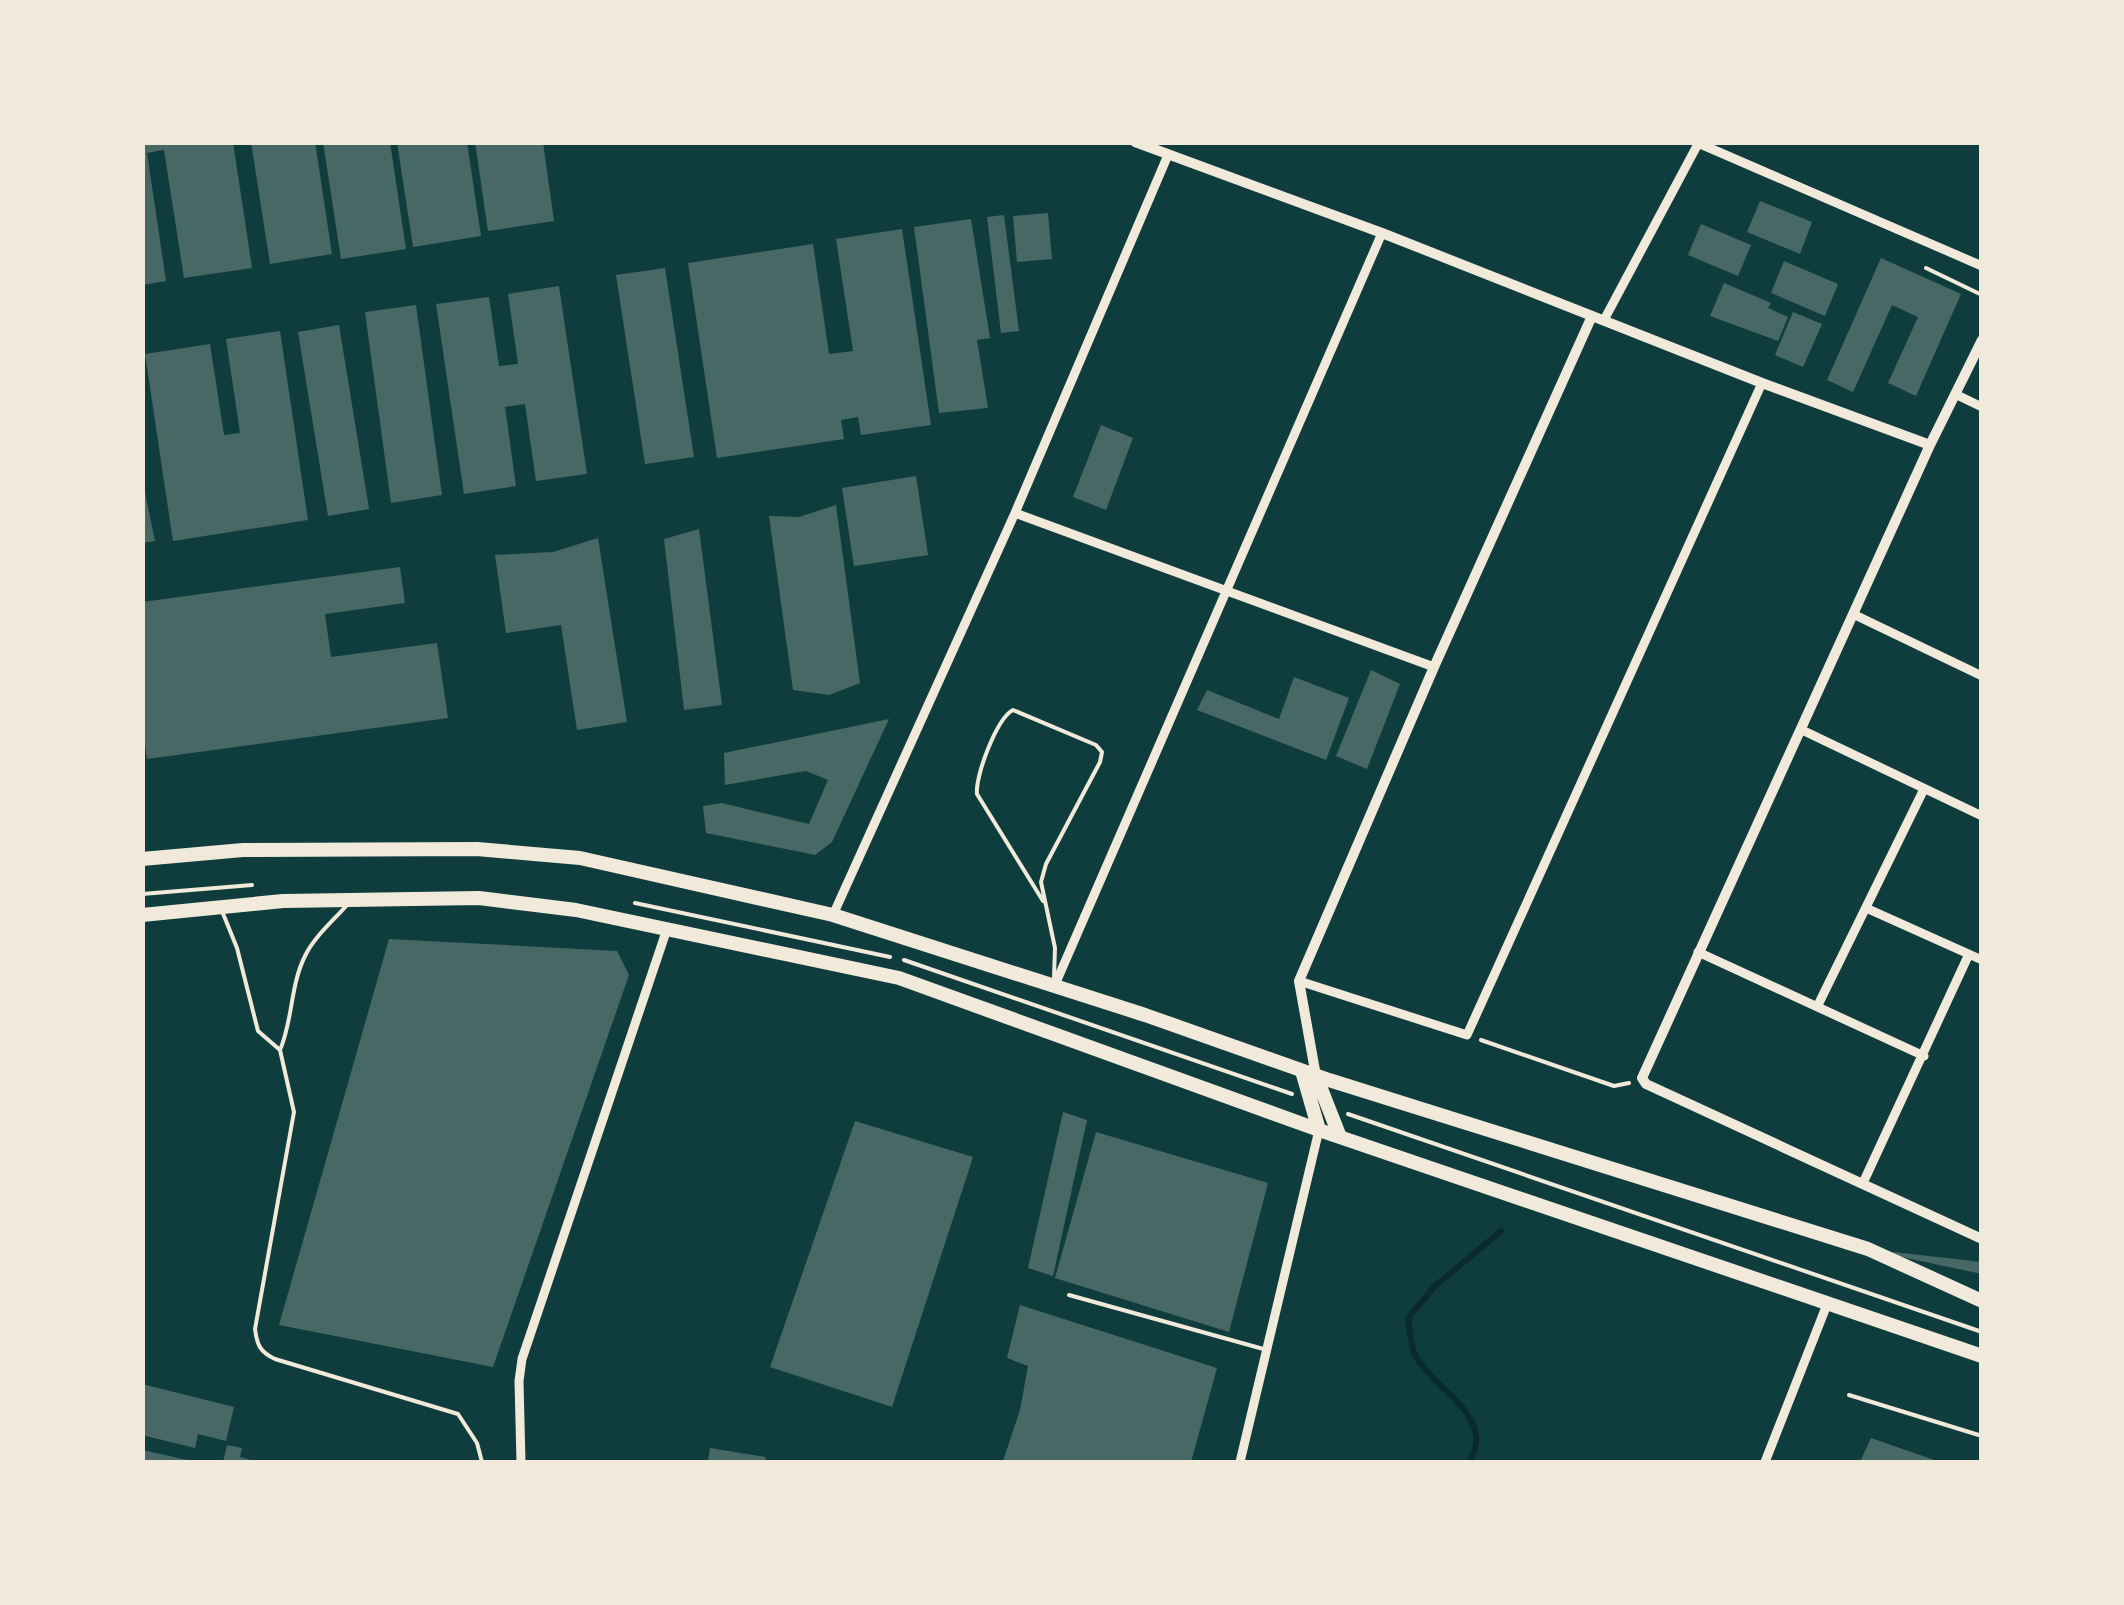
<svg xmlns="http://www.w3.org/2000/svg" width="2124" height="1605" viewBox="0 0 2124 1605" font-family="'Source Sans 3',sans-serif">
  <rect width="100%" height="100%" fill="#0f3d3e"/>
  <g fill="none" stroke-linecap="round" stroke-linejoin="round">
    <path stroke="#0a2a2b" stroke-width="6" d="M1469,1462c28,-44 -32,-70 -53,-105 -6,-10 -6,-27 -8,-39l27,-32 66,-55"/>
  </g>
  <path fill="#486865" d="M142,142h91l19,126 -68,10 -20,-128 -17,3 19,128 -24,4z
    M251,142h64l17,112 -62,10z
    M323,142h67l16,107 -65,10z
    M397,142h70l14,94 -68,11z
    M475,142h68l11,79 -66,10z
    M1760,201l52,21 -12,32 -53,-22z
    M1048,213l4,46 -35,3 -4,-46z
    M1004,215l15,116 -18,2 -14,-116z
    M971,219l19,119 -13,2 11,68 -49,5 -25,-186z
    M1701,224l50,21 -13,31 -50,-21z
    M902,229l29,196 -70,10 -3,-18 -17,3 3,19 -127,19 -29,-195 125,-19 16,110 24,-3 -17,-112z
    M1881,258l80,36 -45,102 -28,-13 30,-66 -26,-12 -39,87 -26,-12z
    M1784,261l54,23 -13,32 -54,-23z
    M665,268l29,189 -49,7 -29,-189z
    M1724,283l47,20 -3,5 20,9 -10,24 -68,-25z
    M559,286l28,188 -51,7 -11,-77 -20,3 11,79 -52,8 -28,-190 53,-7 10,69 19,-2 -10,-70z
    M416,305l26,190 -51,8 -26,-191z
    M1793,312l29,12 -19,43 -28,-12z
    M339,325l30,184 -41,7 -30,-184z
    M280,331l28,189 -135,21 -28,-187 65,-10 14,91 16,-2 -14,-94z
    M1101,425l32,13 -27,72 -33,-13z
    M916,476l12,79 -74,11 -12,-78z
    M142,478l13,63 -13,2z
    M836,505l24,178 -31,12 -36,-5 -24,-174 30,1z
    M699,529l23,176 -38,5 -20,-171z
    M598,538l29,184 -50,8 -16,-105 -55,8 -11,-78 58,-3z
    M400,567l5,36 -80,11 6,43 106,-14 11,75 -301,41 -5,-33v-124z
    M1371,670l29,14 -33,85 -31,-13z
    M1294,677l55,21 -23,62 -129,-50 10,-20 72,29z
    M889,719l-57,123 -17,13 -109,-22 -3,-27 19,-3 87,21 19,-44 -22,-9 -81,14 -1,-32z
    M389,939l228,12 12,24 -136,392 -214,-42z
    M1063,1112l24,8 -34,156 -25,-8z
    M855,1121l118,36 -81,250 -122,-40z
    M1096,1132l172,51 -39,149 -174,-54z
    M1893,1252l89,10v12l-90,-19z
    M1020,1305l197,63 -26,94 -188,-1 17,-51 8,-44 -21,-8z
    M142,1384l92,23 -8,34 -28,-7 -3,14 -53,-13z
    M1871,1438l69,24h-80z
    M227,1445l15,3 -2,9 18,5h-35z
    M710,1448l56,9 -1,5h-57z
    M142,1450l50,11v1h-50z"/>
  <g fill="none" stroke-linecap="round" stroke-linejoin="round">
    <path stroke="#f1e9da" stroke-width="4" d="M142,894l110,-9
      M635,903l255,54
      M904,960l388,134
      M1481,1040l133,46 15,-3
      M1348,1114l634,218"/>
    <path stroke="#f1e9da" stroke-width="4" d="M1926,268l56,27
      M1043,901l-66,-107c-2,-18 20,-76 36,-84l83,35 6,7 -2,10 -54,102 -5,18 14,66 -1,29
      M222,911l15,37 21,83 22,19 14,62 -39,217c2,16 5,23 20,30l183,55 19,29 5,19
      M280,1050c13,-30 10,-64 25,-94 9,-19 28,-35 42,-51
      M1069,1295l198,55
      M1849,1395l133,41"/>
    <path stroke="#f1e9da" stroke-width="9" d="M1698,143l284,123
      M1604,320l95,-178
      M1957,395l25,12
      M1015,513l419,154
      M1855,615l127,61
      M1802,730l180,86
      M1866,908l116,52
      M833,915l182,-402 153,-358
      M1698,952l226,104
      M1299,981l168,54 295,-652
      M1054,987l328,-754
      M1818,1005l106,-216
      M1863,1183l106,-229
      M521,1462l-2,-81 3,-22 145,-430
      M1240,1462l79,-332
      M1765,1462l63,-160"/>
    <path stroke="#f1e9da" stroke-width="10" d="M1135,142l247,91 380,150 168,62
      M1982,340l-52,105 -288,633 4,6 336,155
      M1316,1076l-17,-95 135,-314 158,-351"/>
    <path stroke="#f1e9da" stroke-width="14" d="M142,859l101,-9 234,-1 103,9 253,57 312,100 184,65 539,169 114,52
      M142,915l141,-14 196,-3 97,12 323,68 420,152 663,226
      M1302,1071l17,59
      M1316,1076l24,61"/>
  </g>
  <rect width="2124" height="1605" fill="none" stroke="#f1e9da" stroke-width="290"/>
</svg>
